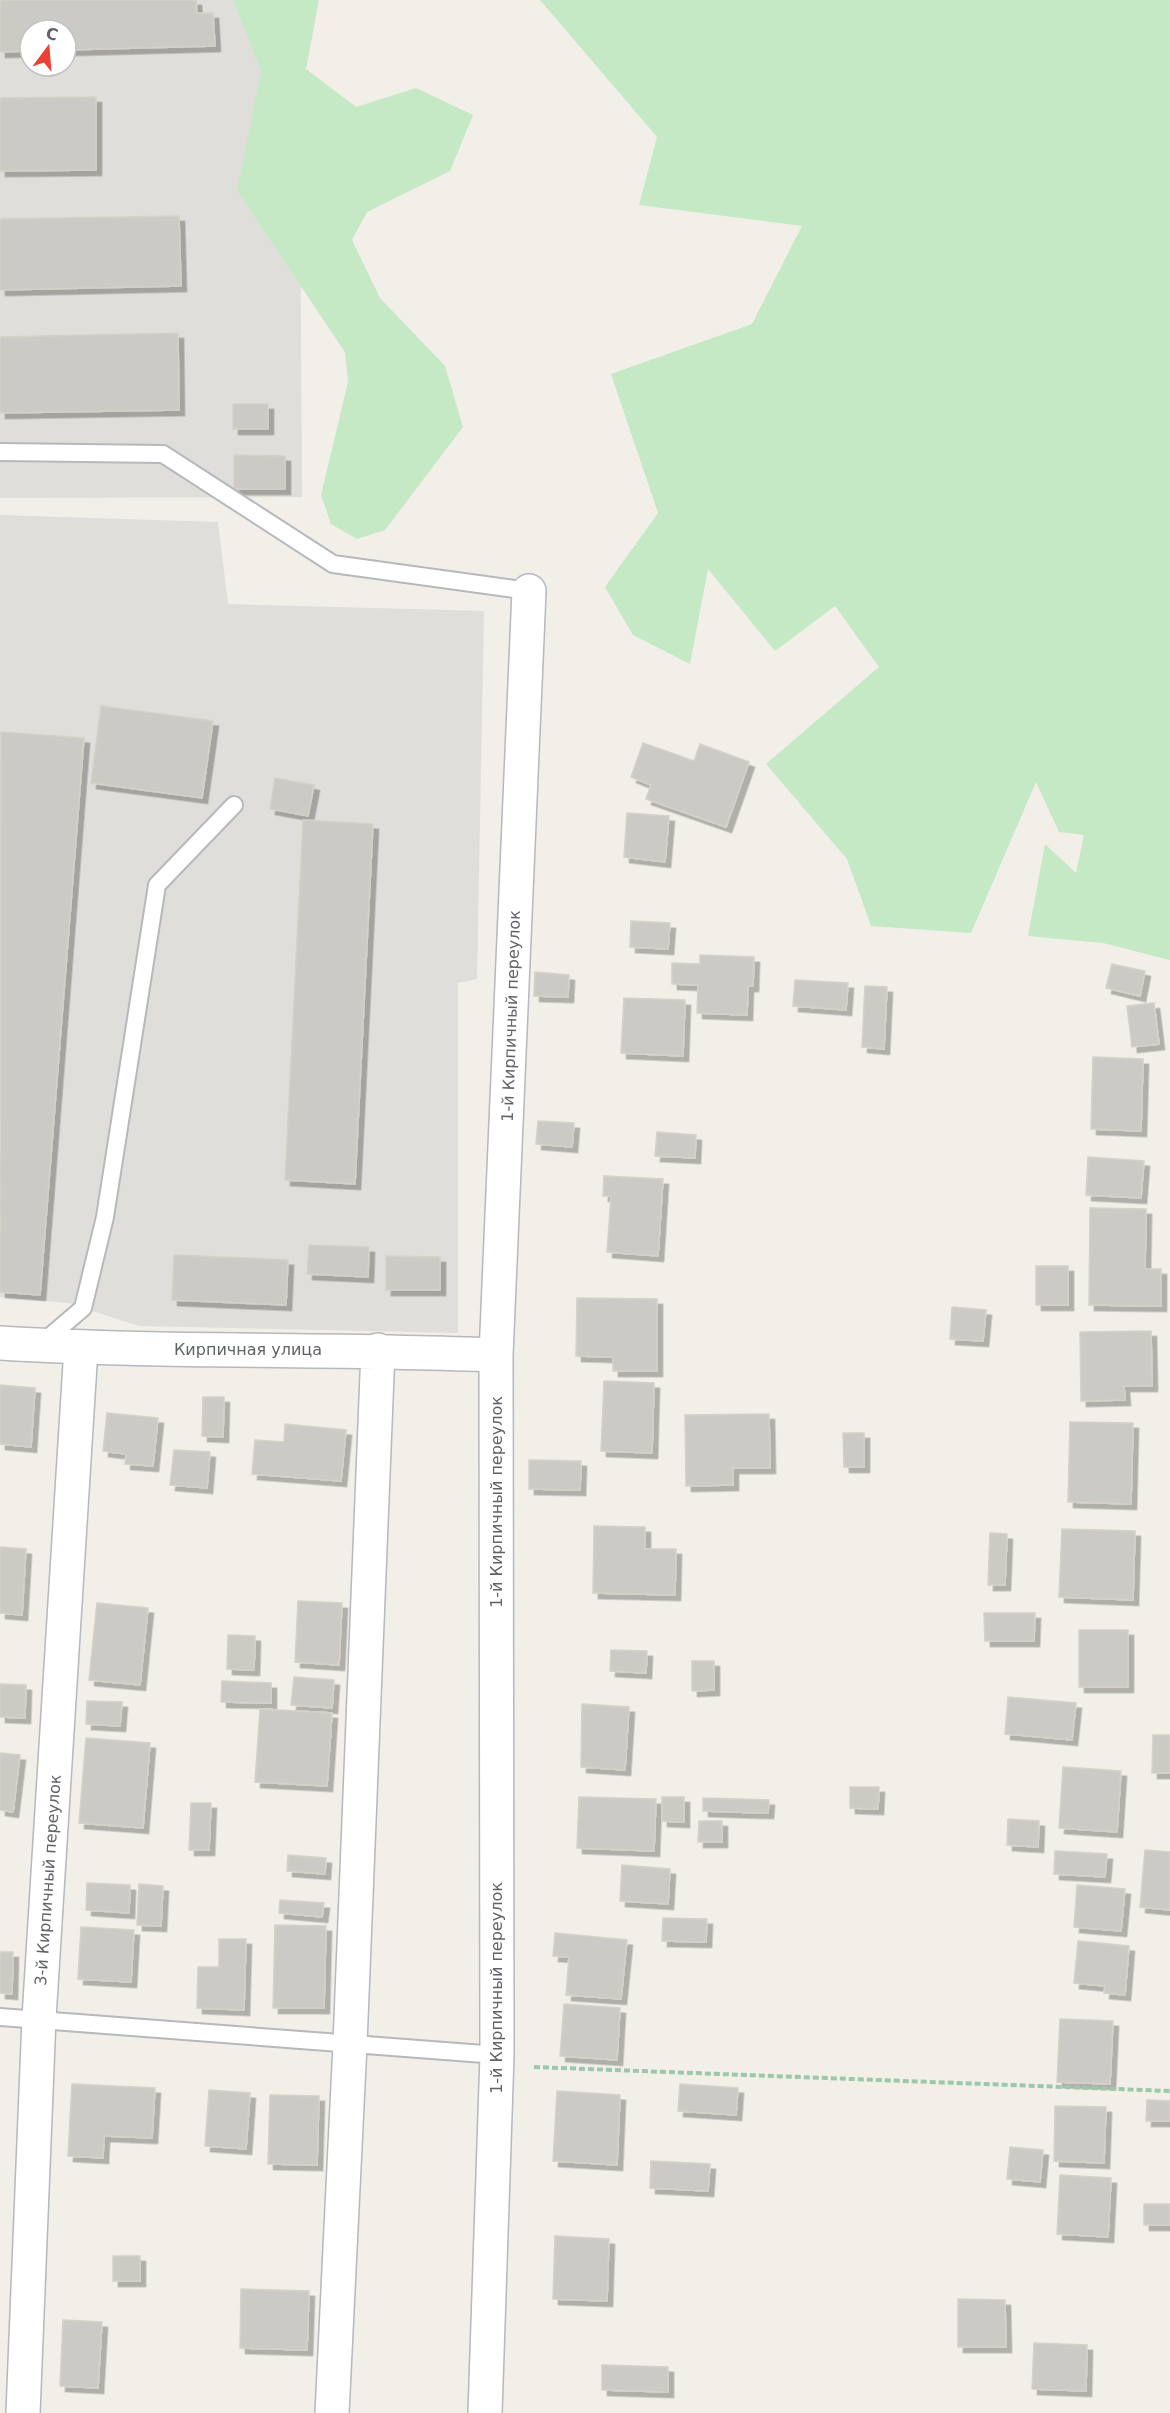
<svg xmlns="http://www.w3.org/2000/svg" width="1170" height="2413" viewBox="0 0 1170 2413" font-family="'DejaVu Sans',sans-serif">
  <defs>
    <filter id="shadow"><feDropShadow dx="5.5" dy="5.5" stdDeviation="0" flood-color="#0004"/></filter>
  </defs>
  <rect width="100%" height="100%" fill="#f1efe8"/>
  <path fill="#e0deda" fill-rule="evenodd" d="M0,0h299l3,497 -302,1zM30,30h36v36h-36z
    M0,515l218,7 10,82 256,7 -7,368 -19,4v350l-319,-7 -71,-23 -68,-6z"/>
  <path fill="#c5e8c5" d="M233,0h86l-13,69 50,38 60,-19 57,27 -23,56 -83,41 -15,28 28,58 65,68 18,61 -78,103 -28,9 -26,-15 -10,-29 27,-113 -3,-30 -108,-161 24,-120z
    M540,0h630v960l-67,-17 -75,-7 17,-92 31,29 8,-38 -25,-3 -23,-50 -65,151 -100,-7 -24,-67 -81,-95 113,-97 -44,-61 -60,45 -67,-82 -18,95 -57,-29 -28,-48 53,-74 -47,-139 141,-50 50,-98 -163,-21 18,-68z"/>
  <path fill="#cccac5" stroke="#d6d1c6" stroke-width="1.5" filter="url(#shadow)" d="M0,0h196l1,13h16l2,33 -149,4v-20h-36v21l-30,1z
    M96,97v73l-96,1v-73z
    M179,216l2,70 -181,4v-71z
    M178,333l1,77 -179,3v-76z
    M233,404h35v25h-35z
    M234,455l51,1v33h-51z
    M101,706l112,15 -11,77 -111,-15z
    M1,732l83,6 -44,557 -40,-3z
    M643,743l51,18 6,-17 49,18 -23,65 -80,-28 5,-14 -20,-8z
    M275,778l39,7 -6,31 -38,-7z
    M627,813l42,3 -4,46 -41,-5z
    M303,820l70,4 -18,360 -70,-4z
    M631,921l39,2 -2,26 -38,-2z
    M700,955l54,2 -1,29h-5l-1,29 -50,-2 1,-28 -26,-1v-21l28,1z
    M1112,964l33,7 -5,25 -34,-8z
    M535,972l34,3 -1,22 -34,-1z
    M795,980l53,3 -2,27 -53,-4z
    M865,986l22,1 -3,62 -22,-2z
    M624,998l61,2 -2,56 -62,-3z
    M1154,1003l5,41 -27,3 -5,-41z
    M1093,1057l50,2 -2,72 -50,-2z
    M538,1121l36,2 -2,24 -36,-3z
    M657,1132l39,3 -1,23 -40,-2z
    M1088,1157l56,4 -3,37 -55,-3z
    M604,1176l59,3 -5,77 -51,-4 4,-56h-8z
    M1090,1208l56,1 -1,60h16v37l-72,-1z
    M309,1245l60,2 -1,30 -61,-3z
    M174,1255l114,5 -2,45 -114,-5z
    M386,1256l54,1v33h-54z
    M1036,1266h32v39h-32z
    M577,1298l80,1v72h-44v-14l-37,-1z
    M952,1307l34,3 -3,31 -33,-2z
    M1151,1331l1,55h-28l1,14 -44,1 -1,-69z
    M604,1381l50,2 -2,70 -51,-2z
    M0,1385l35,3 -4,59 -31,-3z
    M203,1397h21l-1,40 -21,-1z
    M107,1413l51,5 -5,48 -28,-2 1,-10 -23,-3z
    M769,1414l1,54h-37v17l-47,1 -1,-71z
    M1070,1422l63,1 -2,81 -63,-2z
    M285,1424l61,6 -5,51 -89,-7 3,-34 29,2z
    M843,1433h21v34h-20z
    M174,1450l36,2 -3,36 -37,-3z
    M529,1460l52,1 -1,29 -51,-1z
    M594,1526l51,1v22h31l-1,46 -82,-2z
    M1062,1529l73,2 -2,69 -74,-3z
    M990,1533l17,1 -2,51h-17z
    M0,1547l26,2 -4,66 -22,-2z
    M298,1601l44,2 -3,62 -44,-3z
    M97,1603l51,5 -8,77 -51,-5z
    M984,1613h51l-1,28h-49z
    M1079,1630h49v57h-49z
    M228,1635l27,1 -1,34 -27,-1z
    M611,1650l36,1 -1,22 -36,-2z
    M692,1661h22v29l-22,1z
    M294,1677l40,3 -2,28 -41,-3z
    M222,1681l49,2v20l-50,-1z
    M0,1684l26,1 -1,33 -25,-1z
    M1008,1697l68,6 -4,37 -67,-6z
    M87,1701l35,1 -2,24 -34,-2z
    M582,1704l47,3 -4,63 -44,-3z
    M260,1709l72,4 -5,73 -72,-4z
    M1153,1735h17v38h-18z
    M86,1738l64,5 -7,85 -64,-5z
    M0,1753l20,2 -7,57 -13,-2z
    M1063,1767l58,4 -4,61 -58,-4z
    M850,1787h29l-1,22 -28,-1z
    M579,1797l77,2 -2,52 -77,-3z
    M662,1797h22v25l-22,-1z
    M703,1798l66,2 -1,13 -65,-2z
    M191,1803h20l-2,47h-20z
    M1008,1819l31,2 -1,26 -31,-2z
    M699,1821h23v21h-24z
    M1145,1850l25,2v58l-30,-3z
    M1055,1851l52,3 -2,23 -51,-3z
    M288,1855l38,3 -1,16 -38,-3z
    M622,1865l48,4 -2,35 -48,-3z
    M87,1883l43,2 -1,28 -43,-3z
    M139,1884l24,2 -2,40 -24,-1z
    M1077,1885l48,4 -4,42 -47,-4z
    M280,1900l44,3 -2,14 -43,-4z
    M663,1918l44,1 -1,23 -44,-1z
    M275,1925l51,1 -2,82h-51z
    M81,1927l53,3 -3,52 -53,-3z
    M555,1933l72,7 -6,59 -55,-4 3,-38 -16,-1z
    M219,1939h27l-2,71 -47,-2 1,-41h21z
    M1078,1941l51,5 -4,49 -21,-2 1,-7 -31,-3z
    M0,1952h13l-1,42 -12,-1z
    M564,2004l56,4 -3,52 -57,-4z
    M1060,2019l53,2 -3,63 -53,-2z
    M72,2084l83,4 -3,50 -48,-2 -1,22 -35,-2z
    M680,2084l58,4 -2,27 -58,-4z
    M209,2090l41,3 -4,56 -41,-3z
    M557,2091l63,4 -3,70 -64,-4z
    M270,2095l49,1 -2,69 -49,-1z
    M1147,2100l23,1v20h-24z
    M1055,2106l51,1 -2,56 -50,-2z
    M1010,2147l33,3 -3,32 -33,-3z
    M651,2161l59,3 -2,27 -58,-3z
    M1060,2175l51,3 -3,59 -51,-3z
    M1144,2204h26v21h-26z
    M555,2236l54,3 -2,62 -54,-2z
    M113,2256h27v25h-27z
    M241,2289l68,2 -2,59 -67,-2z
    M958,2299l47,1 1,47h-48z
    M63,2320l39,2 -4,66 -38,-2z
    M1034,2343l53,2 -1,46 -54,-2z
    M602,2365l66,2v25l-66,-2z"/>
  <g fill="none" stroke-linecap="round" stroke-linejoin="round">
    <defs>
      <path id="lane" d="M0,452l163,2 170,110 196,27
        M41,1344l42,-36 22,-91 52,-332 77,-80
        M0,2017l497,38"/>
      <path id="street" d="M0,1343c165,10 331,5 496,12
        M23,2413l16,-395 42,-670
        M332,2413l18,-369 28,-694
        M485,2413l12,-358 -1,-700 33,-764"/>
    </defs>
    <use href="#lane" stroke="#b5b8bc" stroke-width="20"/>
    <use href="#street" stroke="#b5b8bc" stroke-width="36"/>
    <path stroke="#9cc7a9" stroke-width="4" stroke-dasharray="6 3" stroke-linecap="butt" d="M534,2067l636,24"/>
    <use href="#lane" stroke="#fff" stroke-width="16"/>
    <use href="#street" stroke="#fff" stroke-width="33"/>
  </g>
  <g text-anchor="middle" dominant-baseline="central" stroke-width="5" stroke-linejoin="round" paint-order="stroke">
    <g font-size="16" fill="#5f6368" stroke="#fff">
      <text transform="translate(511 1016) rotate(-88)">1-й Кирпичный переулок</text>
      <text x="248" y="1349">Кирпичная улица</text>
      <text transform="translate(496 1502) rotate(-90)">1-й Кирпичный переулок</text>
      <text transform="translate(48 1880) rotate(-86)">3-й Кирпичный переулок</text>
      <text transform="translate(496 1988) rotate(-90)">1-й Кирпичный переулок</text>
    </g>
  </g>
  <g transform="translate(48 48) rotate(16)"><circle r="28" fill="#ffffff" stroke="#bfc1c3" stroke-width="1.5"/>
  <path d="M0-4.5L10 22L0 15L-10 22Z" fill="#ea4335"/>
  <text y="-9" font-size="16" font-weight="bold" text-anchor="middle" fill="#5f6368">С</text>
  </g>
</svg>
